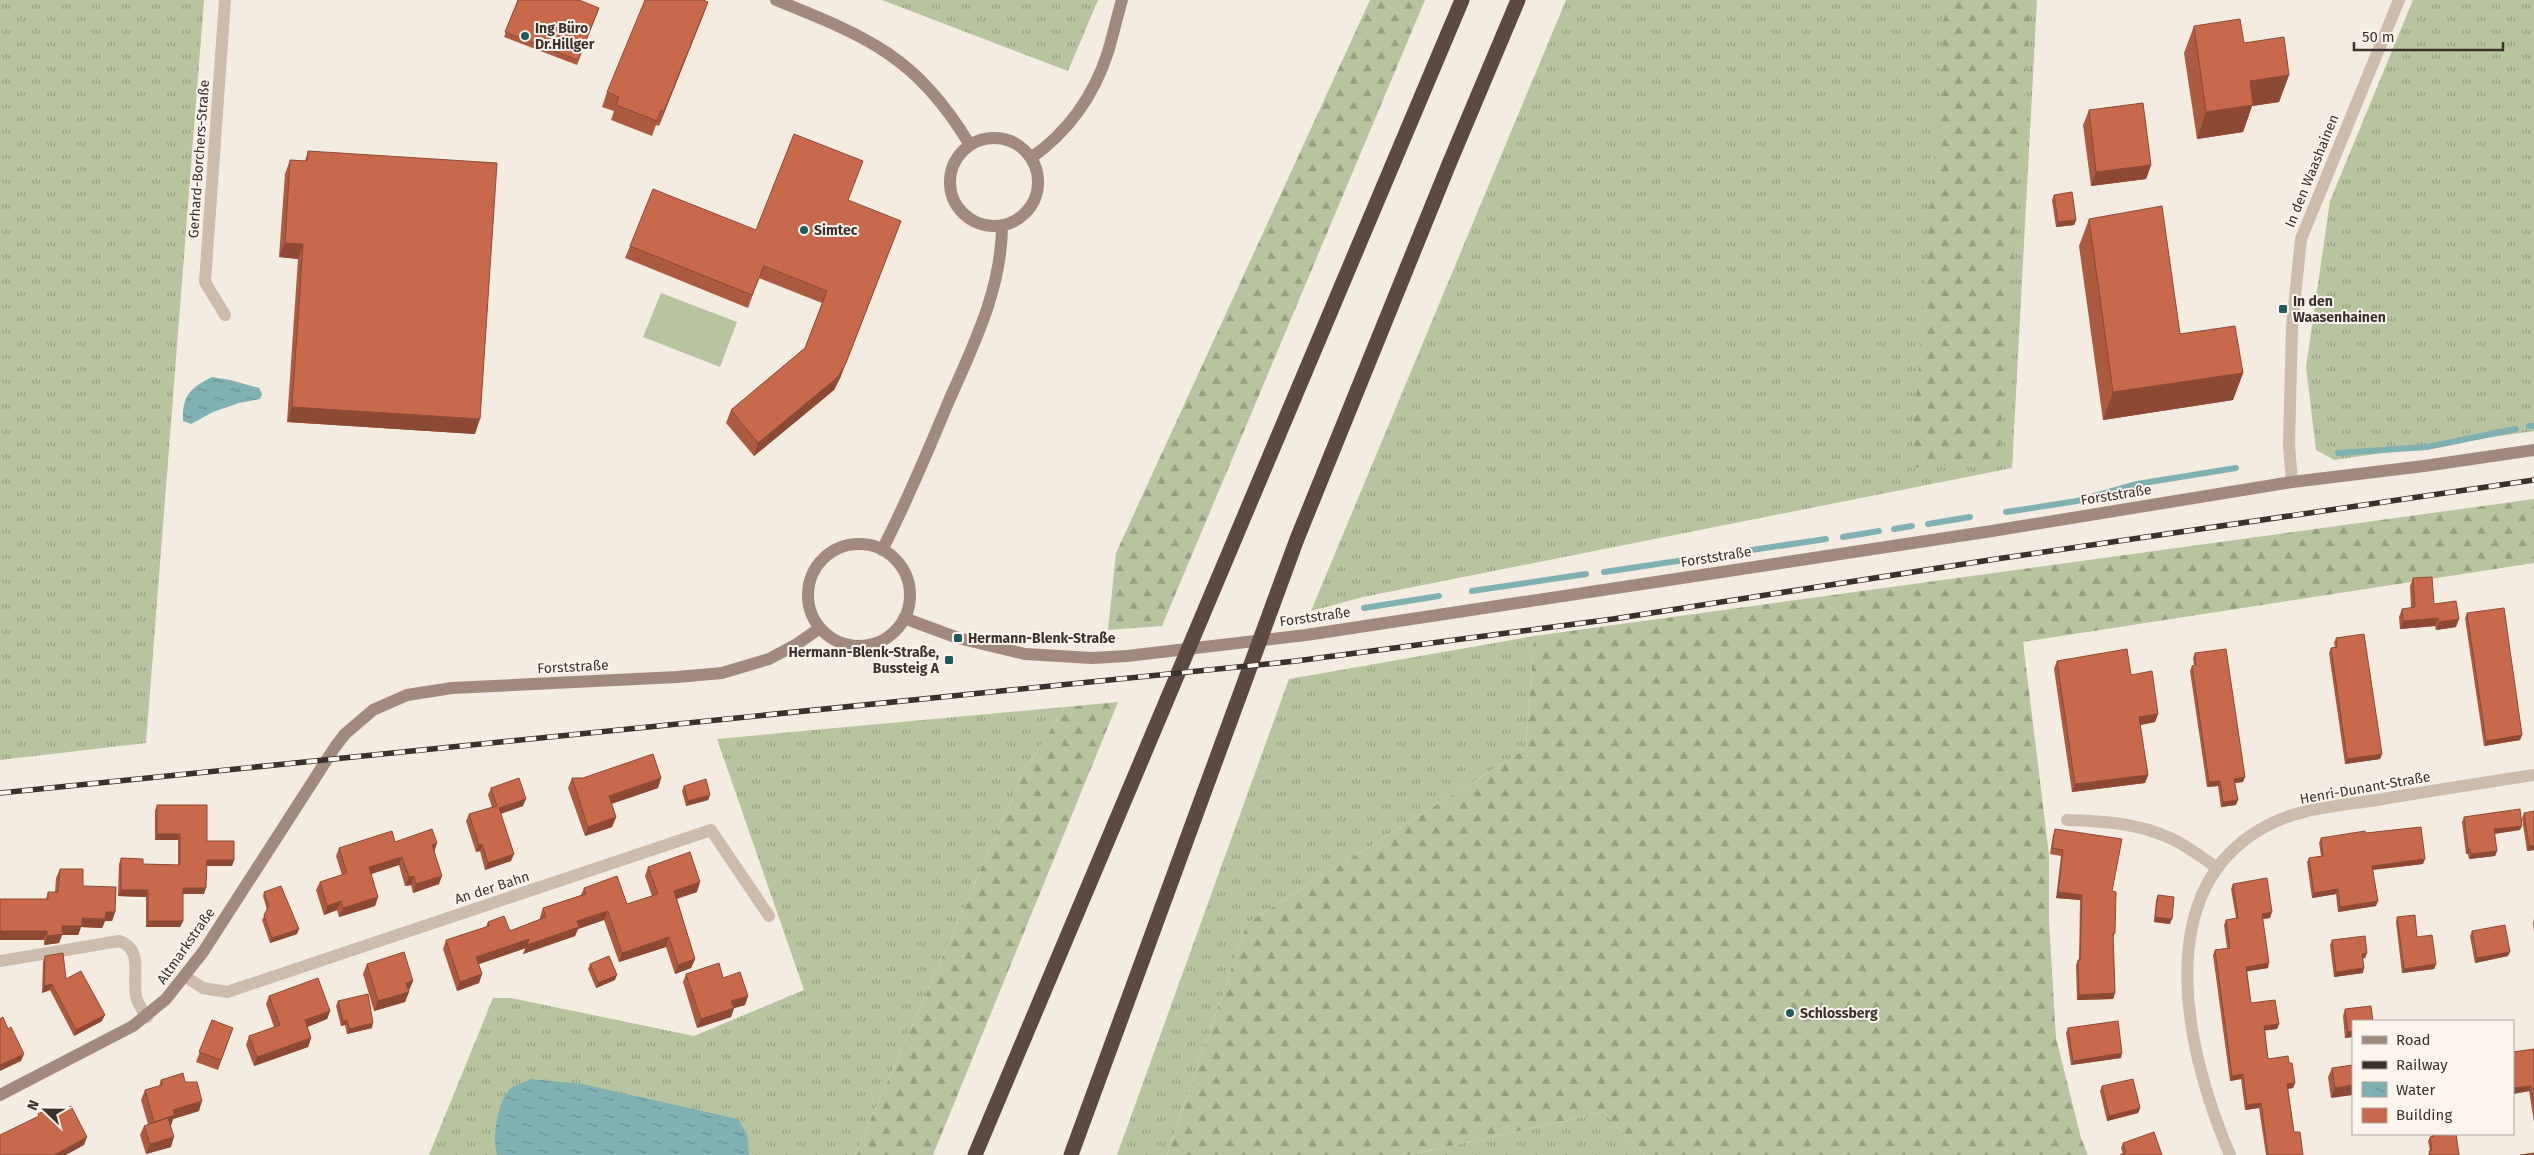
<svg xmlns="http://www.w3.org/2000/svg" width="2534" height="1155" viewBox="0 0 2534 1155" font-family="'Fira Sans',sans-serif">
  <defs>
    <pattern id="grass-tufts" width="24" height="20" patternUnits="userSpaceOnUse" patternTransform="scale(1.25)"><rect width="24" height="20" fill="#b8c4a0"/><path d="M3 7l-1-3M5 7V3M7 7l1-3M15 17l-1-3M17 17v-4M19 17l1-3" fill="none" stroke="#97a083"/></pattern>
    <pattern id="forest-firs" width="22" height="20" patternUnits="userSpaceOnUse" patternTransform="scale(1.25)"><rect width="22" height="20" fill="#b8c4a0"/><path d="M5 1l3.5 6h-7zM16 11l3.5 6h-7z" fill="#97a083"/></pattern>
    <pattern id="water-ripples" width="26" height="14" patternUnits="userSpaceOnUse" patternTransform="scale(1.25)"><rect width="26" height="14" fill="#7fb0b2"/><path d="M2 4q2-2 4 0t4 0M15 11q2-2 4 0t4 0" fill="none" stroke="#699091"/></pattern>
  </defs>
  <rect width="100%" height="100%" fill="#f4ebe1"/>
  <path fill="url(#grass-tufts)" d="M0,0h204l-58,743 -146,17z
    M882,0h216l-30,71z
    M1566,0h471l-25,468 -649,129 -52,14z
    M2413,0h121v431l-200,29 -18,-10 -10,-83 24,-166z
    M1534,636l-8,113 -279,174 -80,232h-50l172,-476z
    M1065,707l-41,65 -169,383h-426l64,-157h18l183,38 110,-46 -87,-251z
    M1604,1112l41,43h-235z"/>
  <path fill="url(#forest-firs)" d="M1370,0h55l-263,626 -54,4 8,-77z
    M1946,0h85l-32,460 -88,8z
    M2534,499v64l-511,79 26,213v66l7,117 25,100 7,17h-443l-41,-43 -194,43h-243l80,-232 279,-174 8,-113z
    M1118,702l-185,453h-78l169,-383 41,-65z"/>
  <path fill="#b8c4a0" d="M661,293l76,29 -17,45 -77,-30z"/>
  <path fill="url(#water-ripples)" d="M212,377l18,3 29,8 3,6 -2,5 -21,4 -26,9 -22,12 -8,-3c-1,-25 7,-33 29,-44z
    M531,1079l51,5 156,35 9,15 2,21h-252c-5,-16 0,-53 13,-66 4,-4 15,-7 21,-10z"/>
  <g fill="none" stroke-linecap="round" stroke-linejoin="round">
    <path stroke="#7fb0b2" stroke-width="6" d="M2529,426h5
      M2338,453l89,-6 89,-18
      M2006,512l71,-11 60,-17 99,-16
      M1928,524l42,-7
      M1894,529l18,-3
      M1843,537l36,-6
      M1604,572l222,-33
      M1472,591l114,-17
      M1364,608l75,-12"/>
    <path stroke="#cdbbac" stroke-width="12" d="M225,315l-20,-33 20,-282
      M2292,482l-3,-38 3,-118 9,-87 98,-239
      M2067,820c36,1 70,3 103,18 16,7 31,19 46,29
      M0,961l119,-20c25,8 13,34 17,55 1,7 7,15 11,21
      M186,977l17,11 24,4 484,-162 58,86
      M2230,1155c-42,-98 -82,-260 31,-326 34,-21 78,-23 116,-29 53,-9 105,-17 157,-25"/>
    <path stroke="#a18a7d" stroke-width="12" d="M776,0c92,37 140,56 194,145
      M950 182a44 44 0 1 1 88 0a44 44 0 1 1-88 0Z
      M1031,158c37,-26 63,-63 77,-106 5,-17 9,-35 14,-52
      M808 595a51 51 0 1 1 102 0a51 51 0 1 1-102 0Z
      M882,550c25,-48 45,-97 66,-147 25,-57 54,-114 54,-178
      M904,618l54,20 67,16 67,4 35,-2 179,-21 686,-104 300,-49 132,-16 110,-16
      M0,1095l133,-69 33,-27 37,-47 132,-205 10,-13 28,-24 34,-15 45,-7 225,-11 45,-4 47,-14 28,-15 23,-16"/>
    <path stroke="#5c4a42" stroke-width="15" d="M975,1155l487,-1155
      M1071,1155l226,-616 152,-375 69,-164"/>
    <defs>
      <path id="rail" d="M0,793l1296,-132 317,-42 383,-60 538,-79"/>
    </defs>
    <use href="#rail" stroke="#3b302b" stroke-width="5.5"/>
    <use href="#rail" stroke="#fbf5ee" stroke-width="4" stroke-dasharray="11" stroke-linecap="butt"/>
  </g>
  <path fill="#ac5a40" d="M518,0l81,8 -22,57 -73,-28z
    M708,2l-49,124 -3,-1 -4,11 -41,-16 3,-9 -12,-4 5,-15z
    M2194,26l50,17 45,32 -10,27 -27,4 -9,26 -46,7 -13,-86z
    M2089,110l62,55 -5,14 -55,7 -8,-61z
    M308,151l167,283 -188,-12 11,-163 -19,-2 6,-83 5,-14 15,1z
    M2054,195l22,25 -2,5 -18,2 -4,-27z
    M848,200l-7,176 -7,14 -80,66 -28,-33 5,-13 74,-62 17,-45 -63,-25 -11,30 -123,-50 5,-12 126,-16z
    M2089,219l91,115 63,39 -10,27 -130,20 -24,-174z
    M2413,578l21,26 22,23 -20,3 -1,-4 -35,3 -1,-12 3,-8 9,-1 -1,-22z
    M2467,613l55,122 -2,5 -36,6 -19,-128z
    M2336,638l46,116 -2,5 -35,5 -16,-111 2,-5 4,-1 -1,-4z
    M2195,653l48,129 -8,1 1,22 -15,2 -3,-21 -11,1 -17,-116 2,-5h2l-1,-8z
    M2057,661l74,14 27,39 -3,8 -15,3 8,50 -3,8 -73,9 -18,-123z
    M572,778h89l-3,10 -47,16 5,13 -4,10 -27,9 -17,-48z
    M684,786l26,9 -2,5 -22,6 -4,-15z
    M491,788l32,18 -22,8 10,47 -26,9 -5,-19 -4,1 -10,-31 3,-7 23,-7 -4,-12z
    M157,805l77,55 -2,6h-26l-2,28h-21v27l-3,6h-34v-30l-28,-1 1,-32 2,-6 22,6 35,1v-25h-23v-29z
    M2524,813l10,37 -7,1 -5,-33z
    M2464,817l56,13 -26,4 3,17 -2,5 -26,3 -1,-5h-2l-4,-32z
    M2055,829l57,62 3,42 -2,5 2,55 -2,6 -36,1 -1,-35 2,-5h1l1,-60 -24,-2 5,-42 -11,-2 3,-19z
    M2366,833l57,31 -50,6 3,36 -38,6 -2,-18 -24,4 -5,-36 2,-4 12,-2 -2,-13 2,-5z
    M395,842l42,1 -3,8 5,33 -26,9 -2,-8 -6,1 -6,-21 -28,9 7,23 -3,9 -36,11 -2,-7 -13,5 -8,-25 4,-8 22,-7 -6,-19 3,-8z
    M648,867l49,25 -20,7 18,60 -4,9 -16,6 -9,-27 -47,15 -15,-42 -26,9 -3,7 -52,18 3,-6 -47,16 3,10 -3,9 -22,8 -14,-42 3,-9 40,-13 2,-5 22,9 30,-12v-2l3,-9 38,-13 3,-7 43,16 25,-8 -7,-20z
    M60,869l55,43 -3,9h-7l-3,7 -21,-1 -3,8h-16l-3,8 -15,2 2,-46 2,-7h7l1,-14z
    M2233,884l37,34 -7,1 5,49 -21,3 4,32 28,21 -2,5 -12,1 3,29 21,4 6,20 -2,5 -5,1 6,43 9,23h-37l-7,-47 -14,2 -4,-31 -11,2 -17,-126 2,-5 12,-2 -3,-23 2,-5 10,-2 -5,-29z
    M264,892l33,42 -27,9 -8,-23 5,-10 -4,-14z
    M2158,895l12,29 -16,-2 2,-22z
    M2397,917l20,20 19,27 -2,5 -32,4 -6,-51z
    M2534,919v14l-1,-10z
    M2472,931l36,25 -33,7 -5,-27z
    M2332,940l35,13 -2,5h-2v15l-29,4 -4,-32z
    M45,956l21,23 36,42 -28,15 -24,-46 -8,3 1,-31z
    M367,964l46,17 -4,9v1l-4,11 -31,9 -11,-37z
    M590,964l25,16 -19,8 -8,-19z
    M686,974l37,4 25,18 -3,9 -11,3 -3,9 -34,11 -14,-46z
    M269,996l61,15 -3,8 -20,8 4,11 -3,9 -54,19 -8,-21 3,-9 25,-9 -8,-23z
    M338,1001l34,27 -25,6 -2,-9 -4,1 -5,-20z
    M2345,1009l8,12v26l-1,-10 -7,1 -2,-22z
    M212,1020l21,8 -15,42 -22,-8z
    M2068,1028l53,30 -50,7 -5,-32z
    M2534,1049v73l-5,-31 -16,3v-42z
    M2353,1065l-22,33 -3,-21 4,-9z
    M161,1080l24,2 14,29 -26,8 -2,6v22l-25,7 -6,-19 4,-9 4,-2 -7,-24 4,-10 14,-4z
    M2102,1086l38,22 -2,5 -31,8 -7,-30z
    M2431,1134h25l3,21h-31l2,-4 -2,-10 2,-4 2,-1z
    M2123,1143l39,12 -39,-1 -2,-6z"/>
  <path fill="#8c4a34" d="M708,2l-5,14 -44,110 5,-15z
    M2289,75l-10,27 -27,4 -9,26 -46,7 9,-27 44,-31z
    M2151,165l-5,14 -55,7 5,-14z
    M2076,220l-2,5 -18,2 2,-5z
    M901,221l-60,155 -7,14 -80,66 4,-13z
    M285,243l18,1 -5,15 -19,-2z
    M2243,373l-10,27 -130,20 10,-28z
    M292,407l188,12 -5,15 -188,-12z
    M2438,618l-3,8 -35,3 3,-8z
    M2459,619l-3,8 -20,3 3,-8z
    M2158,714l-3,8 -19,4 3,-9z
    M2522,735l-2,5 -36,6 2,-5z
    M2382,754l-2,5 -35,5 2,-5z
    M2148,775l-3,8 -73,9 3,-8z
    M2245,777l-2,5 -10,1 1,-4z
    M661,778l-3,10 -53,18 4,-10z
    M2220,781l-2,5 -11,1 2,-5z
    M710,795l-2,5 -22,6 2,-5z
    M526,799l-3,7 -27,9 3,-7z
    M2238,800l-2,5 -15,2 2,-5z
    M616,817l-4,10 -27,9 3,-9z
    M2522,826l-2,4 -28,4 2,-5z
    M157,834h23l-2,6h-23z
    M437,843l-3,9 -2,-7z
    M482,844l-2,7 -4,1 3,-7z
    M2534,845v5l-7,1 2,-5z
    M2468,849h2l-2,5h-2z
    M2497,851l-2,5 -26,3 2,-5z
    M514,854l-3,7 -26,9 3,-7z
    M402,857l-3,8 -34,11 4,-9z
    M2425,859l-2,5 -53,6 2,-4z
    M207,860h27l-2,6h-28z
    M414,876l-3,9 -6,1 4,-9z
    M442,876l-3,8 -26,9 3,-9z
    M700,882l-3,10 -26,8 3,-9z
    M183,888h23l-2,6h-23z
    M2338,889l-2,5 -24,4 2,-5z
    M121,890h27l-2,7 -28,-1z
    M2058,892l24,3 -2,5 -24,-2z
    M378,897l-3,9 -36,11 4,-9z
    M341,901l-4,9 -13,5 3,-9z
    M2378,901l-2,5 -38,6 2,-5z
    M608,911l-4,9 -26,9 -3,7 -52,18 4,-9 50,-24z
    M106,912h9l-3,9h-7l-3,7 -21,-1 -3,8h-16l-3,8 -15,2 3,-9 15,-10 20,-8z
    M2272,912l-2,6 -10,1 2,-5z
    M2155,917l17,2 -2,5 -16,-2z
    M148,921h35l-3,6h-34z
    M299,929l-2,5 -27,9 2,-5z
    M0,931h47l-3,9h-44z
    M669,937l-3,10 -47,15 3,-9z
    M529,939l-3,9 -53,18 3,-9z
    M2510,952l-2,4 -33,7 2,-5z
    M2367,953l-2,5 -4,1 1,-5z
    M695,959l-4,9 -16,6 3,-9z
    M2269,963l-1,5 -24,4 2,-5z
    M2436,964l-2,5 -32,4 2,-4z
    M2364,968l-1,5 -29,4 2,-5z
    M482,974l-3,9 -22,8 3,-9z
    M617,975l-2,5 -19,8 2,-5z
    M413,981l-4,9 -6,3 3,-10z
    M52,984l-2,6 -8,3 2,-7z
    M409,992l-4,10 -31,9 4,-10z
    M2115,993l-2,6 -36,1 2,-5z
    M748,996l-3,9 -17,5 3,-9z
    M734,1008l-3,9 -34,11 4,-9z
    M330,1011l-3,8 -25,10 3,-9z
    M105,1015l-3,6 -28,15 2,-6z
    M347,1020l-2,5 -4,1 2,-5z
    M373,1023l-1,5 -25,6 2,-5z
    M2279,1024l-2,5 -15,2 2,-5z
    M2353,1031l-1,6 -7,1 3,-6z
    M311,1038l-3,9 -54,19 3,-9z
    M2122,1053l-1,5 -50,7 2,-4z
    M24,1054l-3,7 -21,10v-6z
    M2243,1074l-2,5 -11,2 2,-5z
    M2295,1083l-2,5 -8,1 2,-5z
    M2353,1085v10l-22,3 4,-10z
    M2531,1086l-2,5 -16,3v-6z
    M202,1101l-3,10 -26,8 -2,6 -21,6 4,-9 19,-12z
    M2261,1103l-2,5 -14,2 2,-5z
    M2140,1108l-2,5 -31,8 2,-5z
    M87,1137l-3,8 -18,10h-12z
    M174,1137l-3,10 -25,7 4,-10z"/>
  <path fill="#c8694b" stroke="#8c4a34" d="M518,0h61l20,8 -21,52 -73,-28z
    M645,0h58l5,2 -44,109 -3,-1 -4,11 -41,-16 3,-8 -12,-5z
    M2240,19l4,24 40,-6 5,38 -39,6 3,24 -47,7 -12,-86z
    M2143,103l8,62 -55,7 -7,-62z
    M794,134l69,27 -15,39 53,21 -55,142 -8,14 -80,66 -27,-33 74,-62 22,-57 -63,-25 -12,29 -122,-49 23,-57 103,41z
    M308,151l189,12 -17,256 -188,-12 11,-163 -18,-1 5,-83 17,1z
    M2072,192l4,28 -18,2 -4,-27z
    M2162,206l18,128 55,-8 8,47 -130,19 -24,-173z
    M2432,577l2,27 22,-3 3,18 -20,3 -1,-4 -35,3 -1,-12 13,-2 -2,-29z
    M2504,608l18,127 -36,6 -19,-128z
    M2364,634l18,120 -35,5 -16,-111 6,-1 -1,-9z
    M2127,649l4,26 21,-4 6,43 -19,3 9,58 -73,9 -18,-123z
    M2226,649l19,128 -11,2 4,21 -15,2 -3,-21 -11,1 -17,-116 4,-1 -1,-12z
    M653,754l8,24 -52,18 7,21 -28,10 -16,-49h11z
    M519,778l7,21 -27,9 15,46 -26,9 -6,-19 -3,1 -10,-31 28,-8 -6,-18z
    M706,779l4,16 -22,6 -4,-15z
    M157,805h50v36h27v19h-27l-1,28h-23v33h-35v-31h-27v-32l22,1v5l37,1v-31h-23z
    M2520,809l2,17 -28,3 3,22 -26,3 -1,-5h-2l-4,-32z
    M2534,811v34l-5,1 -5,-33z
    M2421,827l4,32 -53,7 6,35 -38,6 -2,-18 -24,4 -5,-35 14,-2 -2,-18 44,-7 1,2z
    M432,829l5,14 -5,2 10,31 -26,8 -2,-8 -5,1 -7,-20 -33,10 9,30 -35,11 -2,-7 -14,5 -7,-24 27,-9 -8,-25 53,-17 3,11z
    M2055,829l67,10 -10,52 4,1 -1,41h-2l2,60 -36,2 -1,-35h2l2,-65 -24,-3 5,-42 -11,-2z
    M690,852l10,30 -26,9 21,68 -17,6 -9,-28 -47,16 -14,-42 -31,10 2,6 -52,18 2,-6 -53,18 6,17 -22,8 -14,-42 43,-14 -1,-4 16,-6 6,15 36,-14 -3,-9 43,-14 -2,-6 33,-12 10,28 31,-10 -10,-27z
    M60,869h23v17l33,1 -1,25h-9l-1,7 -23,-1v8h-20l1,8 -16,2v-5h-47v-32h48v-7h10z
    M2267,878l5,34 -10,2 7,49 -23,4 5,36 24,-3 4,24 -15,2 4,33 20,-3 1,7h3l3,20 -8,1 7,48h6l3,23h-35l-7,-52 -14,2 -4,-31 -11,2 -17,-126 15,-2 -4,-28 12,-2 -5,-34z
    M281,886l18,43 -27,9 -8,-23 5,-9 -5,-14z
    M2158,895l16,2 -2,22 -17,-2z
    M2415,915l2,22 15,-2 4,29 -32,5 -7,-52z
    M2505,925l5,27 -33,6 -5,-27z
    M2365,936l2,17 -5,1 2,14 -28,4 -4,-32z
    M404,952l9,29 -7,2 3,9 -31,9 -11,-37z
    M63,953l3,26 15,-8 24,44 -29,15 -24,-46 -8,2 1,-30z
    M609,956l8,19 -19,8 -8,-19z
    M719,963l4,15 17,-6 8,24 -17,5 3,7 -33,11 -15,-45z
    M318,978l12,33 -25,9 6,18 -54,19 -8,-21 31,-11 -11,-29z
    M368,994l5,29 -24,6 -2,-9 -4,1 -5,-20z
    M2371,1006l2,15h-20v10l-5,1 -3,-23z
    M3,1017l5,12 3,-2 13,27 -24,11v-46z
    M212,1020l21,8 -12,32 -22,-8z
    M2118,1021l4,32 -49,8 -5,-33z
    M2534,1049v55l-3,-18 -18,2v-36z
    M2353,1065v20l-18,3 -3,-20z
    M183,1073l2,9h12l5,19 -29,9 2,5 -21,7 -9,-32 17,-5 -1,-5z
    M2133,1079l7,29 -31,8 -7,-30z
    M71,1106l16,31 -33,18h-54v-20l39,-19 -1,-2 13,-7 4,7z
    M168,1118l6,19 -24,7 -6,-18z
    M2154,1132l8,23h-42l6,-3 -3,-9z
    M2434,1134h22l3,21h-29l-1,-4 3,-1 -2,-13 4,-1z
    M2534,1153v2h-14z"/>
  <g fill="#1f5a5e" stroke="#fbf5ee" stroke-width="2">
    <circle cx="525" cy="36" r="5"/>
    <circle cx="804" cy="230" r="5"/>
    <rect x="2278" y="304" width="10" height="10" rx="2.5"/>
    <rect x="953" y="633" width="10" height="10" rx="2.5"/>
    <rect x="944" y="655" width="10" height="10" rx="2.5"/>
    <circle cx="1790" cy="1013" r="5"/>
  </g>
  <g text-anchor="middle" dominant-baseline="central" stroke-width="4" stroke-linejoin="round" paint-order="stroke">
    <g font-size="14" font-weight="bold" fill="#3b302b" stroke="#fbf5ee" text-anchor="start">
      <text x="535" y="28">Ing Büro<tspan x="535" dy="16">Dr.Hillger</tspan></text>
      <text x="814" y="230">Simtec</text>
      <text x="2293" y="301">In den<tspan x="2293" dy="16">Waasenhainen</tspan></text>
      <text x="968" y="638">Hermann-Blenk-Straße</text>
      <text x="939" y="652" text-anchor="end">Hermann-Blenk-Straße,<tspan x="939" dy="16">Bussteig A</tspan></text>
      <text x="1800" y="1013">Schlossberg</text>
    </g>
    <g font-size="14" fill="#3b302b" stroke="#fbf5ee">
      <text transform="translate(199 159) rotate(-86)">Gerhard-Borchers-Straße</text>
      <text transform="translate(2312 171) rotate(-68)">In den Waashainen</text>
      <text transform="translate(2116 495) rotate(-9)">Forststraße</text>
      <text transform="translate(1716 557) rotate(-9)">Forststraße</text>
      <text transform="translate(1315 617) rotate(-8)">Forststraße</text>
      <text transform="translate(573 667) rotate(-3)">Forststraße</text>
      <text transform="translate(2365 788) rotate(-10)">Henri-Dunant-Straße</text>
      <text transform="translate(492 888) rotate(-18)">An der Bahn</text>
      <text transform="translate(186 946) rotate(-55)">Altmarkstraße</text>
    </g>
  </g>
  <rect x="2352" y="1020" width="162" height="115" fill="#fbf5ee" stroke="#aea6a0"/>
  <rect x="2362" y="1036" width="25" height="8" fill="#a18a7d" stroke="#aea6a0"/>
  <text x="2396" y="1045" font-size="15" fill="#3b302b">Road</text>
  <rect x="2362" y="1061" width="25" height="8" fill="#3b302b" stroke="#aea6a0"/>
  <text x="2396" y="1070" font-size="15" fill="#3b302b">Railway</text>
  <rect x="2362" y="1082" width="25" height="15" fill="url(#water-ripples)" stroke="#aea6a0"/>
  <text x="2396" y="1095" font-size="15" fill="#3b302b">Water</text>
  <rect x="2362" y="1108" width="25" height="15" fill="#c8694b" stroke="#aea6a0"/>
  <text x="2396" y="1120" font-size="15" fill="#3b302b">Building</text>
  <g transform="translate(45 1110) rotate(292)" stroke="#fbf5ee" stroke-width="4" paint-order="stroke">
  <path d="M0-4L9 19L0 12L-9 19Z" fill="#3b302b"/>
  <text y="-8" font-size="14" font-weight="bold" text-anchor="middle" fill="#3b302b">N</text>
  </g>
  <path d="M2354 42v8h149v-8" fill="none" stroke="#3b302b" stroke-width="2.5"/>
  <text x="2362" y="42" font-size="15" fill="#3b302b" stroke="#fbf5ee" stroke-width="4" paint-order="stroke">50 m</text>
</svg>
